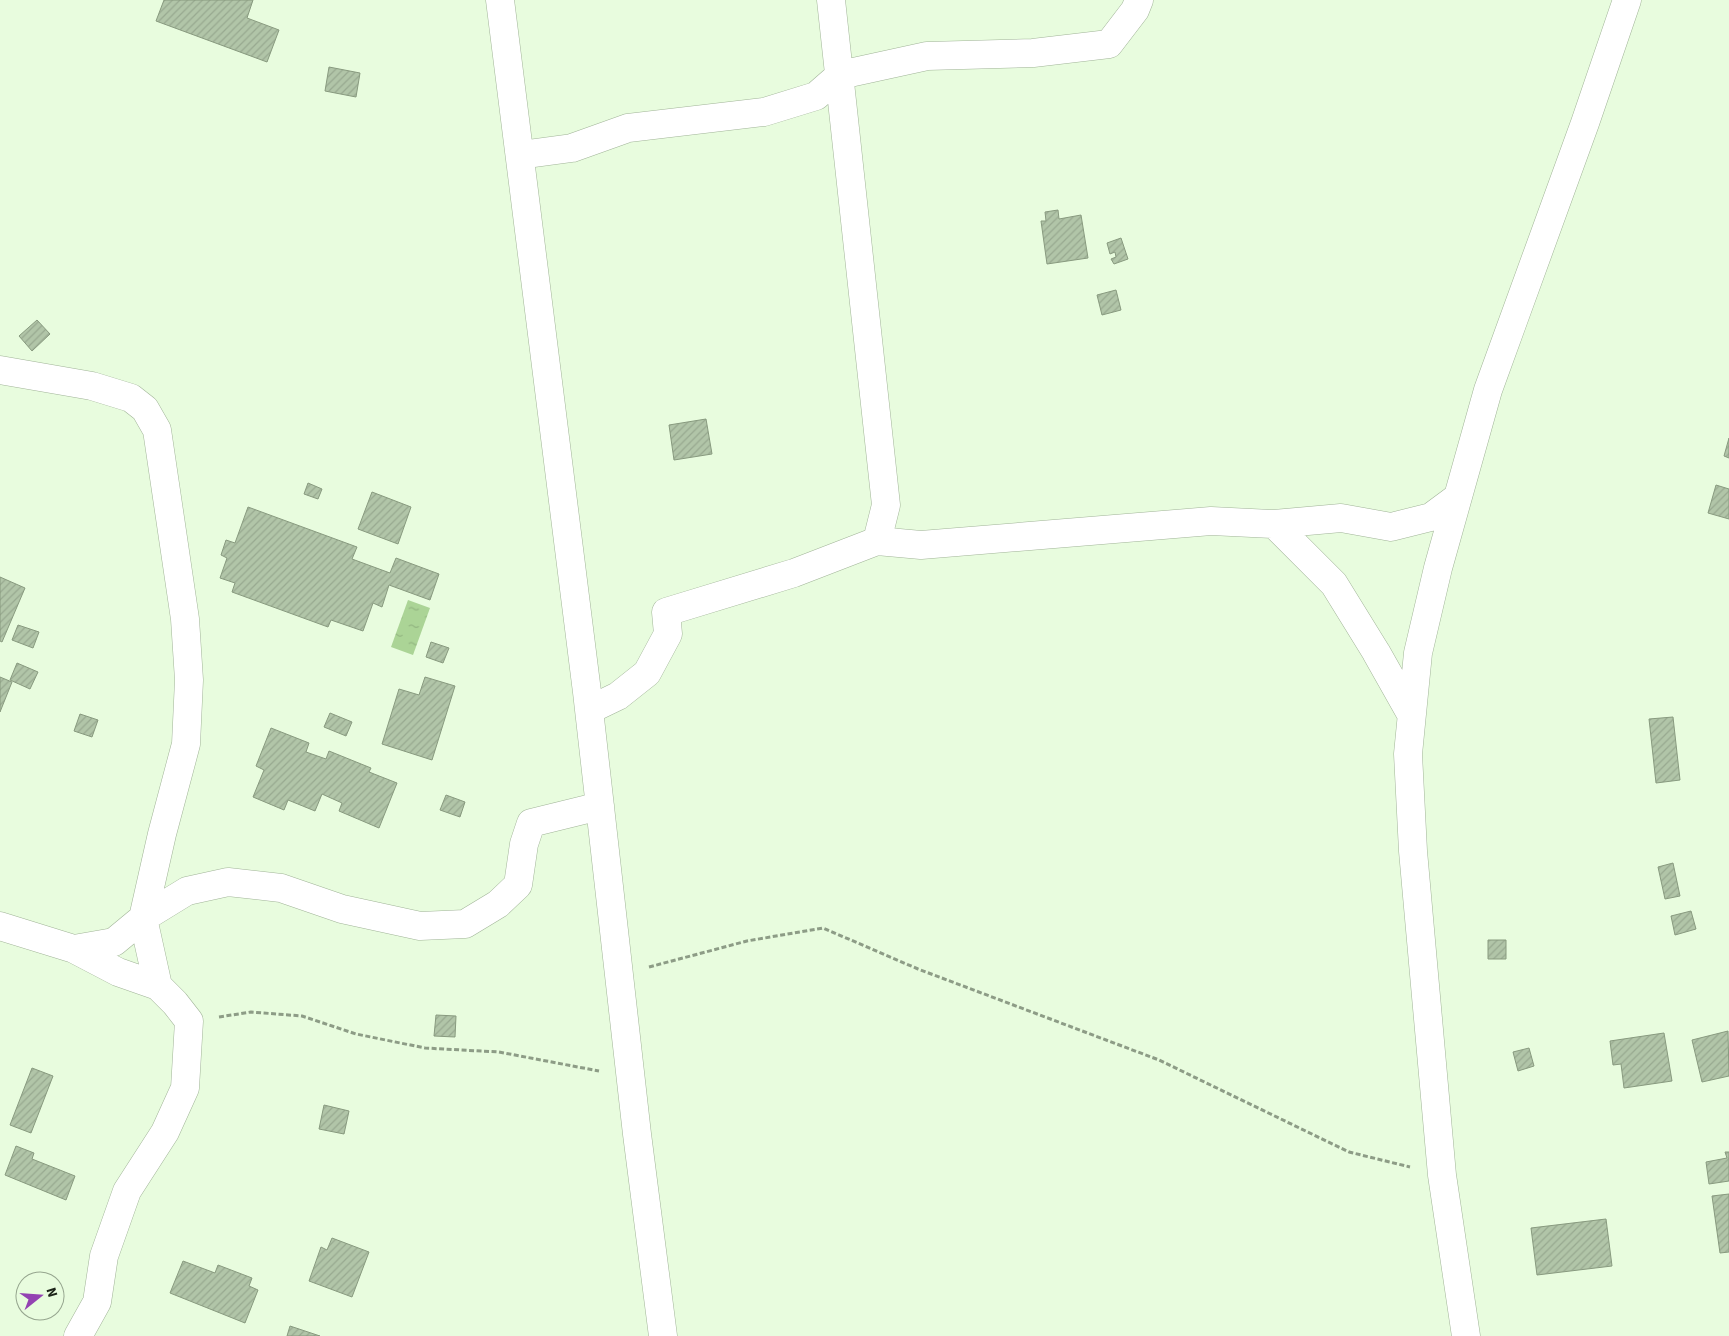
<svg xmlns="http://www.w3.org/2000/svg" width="1729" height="1336" viewBox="0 0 1729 1336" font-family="'Source Sans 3',sans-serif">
  <defs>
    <pattern id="water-ripples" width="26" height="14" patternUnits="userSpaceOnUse" patternTransform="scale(1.25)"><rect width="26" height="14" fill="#abd496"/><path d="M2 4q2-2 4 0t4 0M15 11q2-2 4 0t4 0" fill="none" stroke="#93b681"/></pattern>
    <pattern id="building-hatch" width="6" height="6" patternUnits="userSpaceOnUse" patternTransform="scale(1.25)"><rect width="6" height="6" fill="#b1c5a8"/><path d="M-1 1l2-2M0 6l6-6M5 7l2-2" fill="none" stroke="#98a990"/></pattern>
  </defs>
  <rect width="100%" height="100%" fill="#e8fcde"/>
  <path fill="url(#water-ripples)" d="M408,600l22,8 -17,47 -22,-8z"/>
  <path fill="url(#building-hatch)" stroke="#889a7f" d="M164,0h89l-6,18 32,12 -12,32 -111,-41z
    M329,67l31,6 -4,24 -31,-6z
    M1058,210l1,9 22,-4 7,43 -41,6 -6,-43h5l-1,-9z
    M1121,238l7,21 -14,5 -3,-5 5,-2 -1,-5 -5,2 -3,-11z
    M1116,290l5,20 -19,5 -5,-20z
    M37,320l13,14 -18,17 -13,-15z
    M706,419l6,35 -38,6 -5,-35z
    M1729,438v20l-5,-2z
    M308,483l14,6 -4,10 -14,-5z
    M1716,485l13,4v30l-21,-6z
    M372,492l39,15 -13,37 -40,-15z
    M248,507l109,40 -5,12 38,14 6,-15 43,16 -9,26 -41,-15 -7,22 -9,-4 -10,28 -32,-11 -3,7 -96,-35 3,-9 -15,-5 7,-20 -6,-3 5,-15 9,3z
    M0,577l25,11 -23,54 -2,-1z
    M18,625l21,7 -6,16 -21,-8z
    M431,642l18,6 -6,15 -17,-6z
    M17,663l21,9 -8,17 -20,-9z
    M0,677l12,5 -12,30z
    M425,677l30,9 -23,74 -50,-16 17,-55 20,6z
    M330,713l22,9 -6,14 -22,-9z
    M80,714l18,6 -6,17 -18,-6z
    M1673,717l7,63 -24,3 -7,-64z
    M271,728l38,15 -3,9 20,7 3,-8 42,17 -2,4 28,11 -18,45 -40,-17 3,-8 -20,-9 -7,17 -27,-11 -4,10 -31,-13 11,-27 -8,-4z
    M446,795l19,7 -5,15 -20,-7z
    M1673,863l7,33 -15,3 -7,-32z
    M1691,911l5,18 -21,6 -4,-19z
    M1488,940h18v19h-18z
    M436,1015l20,1 -1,21 -21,-1z
    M1728,1031l1,45 -27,6 -10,-42z
    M1664,1033l8,48 -48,7 -3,-24 -8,1 -3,-24z
    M1529,1048l5,18 -16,5 -5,-19z
    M32,1068l21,8 -22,57 -21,-8z
    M324,1105l25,6 -5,23 -25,-5z
    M16,1146l18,7 -2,6 43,17 -9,24 -61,-25z
    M1725,1152h4v29l-20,3 -3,-22 21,-4z
    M1729,1194v58l-9,1 -8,-57z
    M1606,1219l6,47 -75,9 -6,-47z
    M332,1238l37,14 -17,45 -43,-16 12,-34 6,3z
    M183,1261l32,12 3,-8 34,13 -3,8 9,4 -13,33 -75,-30z
    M290,1326l30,10h-33z"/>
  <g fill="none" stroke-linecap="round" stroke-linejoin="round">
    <defs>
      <path id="minor" d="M500,0l87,692 50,442 26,202
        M831,0l55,505 -9,36 44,4 290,-24 63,3 60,60 42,68 35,62
        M520,155l52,-7 56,-20 136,-16 52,-16 24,-21 87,-19 106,-3 76,-9 26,-34 4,-10
        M0,370l92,16 39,12 14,11 12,21 28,189 4,61 -3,64 -24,90 -19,84 -29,24 -40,7
        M1274,524l67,-6 50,9 40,-10 27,-20
        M589,710l29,-14 29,-23 21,-39 -2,-22 128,-39 83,-32
        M0,926l74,23 44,23 40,14 17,17 14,18 -4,67 -20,44 -38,59 -23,65 -7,46 -19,34
        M158,986l-15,-68 44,-27 41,-9 53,6 61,21 78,17 45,-2 33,-20 20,-19 6,-41 7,-21 69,-17
        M1466,1336l-24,-161 -29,-324 -5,-97 10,-101 20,-85 50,-178 97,-267 42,-123"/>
    </defs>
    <use href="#minor" stroke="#a1b498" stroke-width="29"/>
    <path stroke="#8d9c86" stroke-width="3" stroke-dasharray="5 2.5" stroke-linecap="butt" d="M649,967l98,-26 76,-13 95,41 241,91 190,92 61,15
      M219,1017l32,-5 51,4 54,18 69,14 74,4 100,19"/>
    <use href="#minor" stroke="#fff" stroke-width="28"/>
  </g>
  <g transform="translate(40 1296) rotate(73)"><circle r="24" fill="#e8fcde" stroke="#96a68f"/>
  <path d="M0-4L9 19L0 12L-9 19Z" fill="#9342b2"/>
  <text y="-8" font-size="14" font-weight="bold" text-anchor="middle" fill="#1c2419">N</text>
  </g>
</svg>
